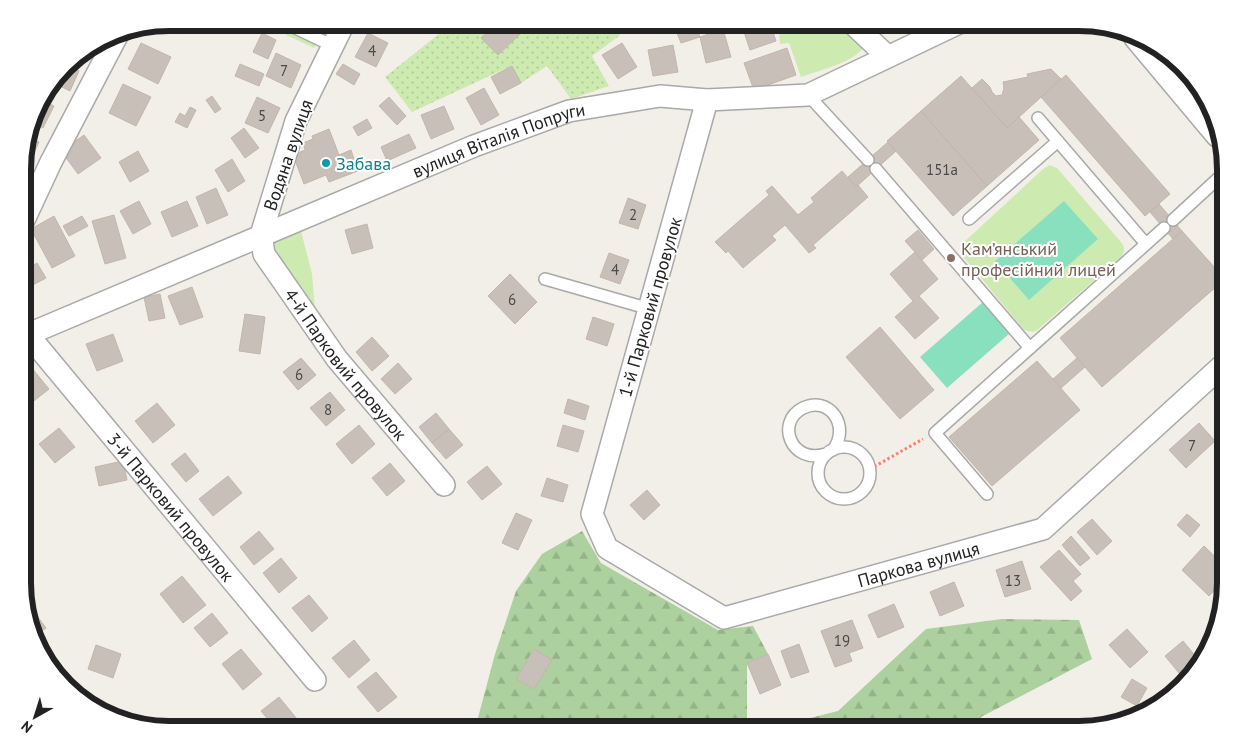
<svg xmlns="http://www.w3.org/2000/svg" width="1248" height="752" viewBox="0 0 1248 752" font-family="'PT Sans',sans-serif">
  <defs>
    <pattern id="forest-firs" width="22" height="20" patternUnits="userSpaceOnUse" patternTransform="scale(1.25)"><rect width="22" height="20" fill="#add19e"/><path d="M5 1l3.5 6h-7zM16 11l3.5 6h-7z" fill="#95b388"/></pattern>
    <pattern id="garden-dots" width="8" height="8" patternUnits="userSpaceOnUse" patternTransform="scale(1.25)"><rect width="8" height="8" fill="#cdebb0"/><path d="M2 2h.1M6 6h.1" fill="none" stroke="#b0c997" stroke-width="1.8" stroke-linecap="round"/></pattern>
  </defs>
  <rect width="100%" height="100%" fill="#f2efe9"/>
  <path fill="#cdebb0" d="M778,23h67l22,20c-12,20 -44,26 -66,34l-12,-34 -9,1z
    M289,29l28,14 -3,5 -28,-13z
    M1049,165l8,3 63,73c5,5 5,9 2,15l-86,75 -4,1 -8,-2 -62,-75 -1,-9 2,-3 79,-73z
    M299,223l13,51 4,49 -50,-86z"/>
  <path fill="url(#forest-firs)" d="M582,531l19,32 117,67 35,-4 15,28 -21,9v66h-272l20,-75 21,-63 26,-37z
    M1002,619l77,1 13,39 -111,58v12h-215l72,-18 88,-82z"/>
  <path fill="url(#garden-dots)" d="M450,23h174l-5,13 -27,20 17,30 -38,13 -24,-33 -26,17 -10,-17 -99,46 -27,-35 60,-48z"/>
  <path fill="#88e0be" d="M1064,201l34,38 -69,61 -34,-39z
    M983,302l27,31 -63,55 -27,-31z"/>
  <path fill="#c7bfb8" stroke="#c4b6ab" d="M169,22l15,1 -6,11 -19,-9z
    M295,23h26l-5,10z
    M497,23h13l11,10 -23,22 -17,-17z
    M528,23h11l-7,5z
    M673,23h22l5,14 -19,6z
    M741,23h29l6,18 -26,9z
    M785,23h23l1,2 -21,7z
    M723,29l8,28 -25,6 -6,-26z
    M262,33l14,7 -8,19 -15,-7z
    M368,33l20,10 -12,24 -21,-10z
    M141,43l30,14 -13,27 -30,-15z
    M622,43l15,24 -19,12 -16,-24z
    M673,45l5,27 -25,4 -5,-26z
    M787,48l9,27 -42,15 -10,-27z
    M276,53l25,12 -10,23 -25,-12z
    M240,64l24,10 -5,12 -24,-10z
    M343,64l17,10 -6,11 -18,-11z
    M68,65l11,6 -9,20 -16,-8z
    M512,66l9,17 -21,11 -9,-17z
    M1051,69l10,10 -54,49 -35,-40 10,-9 8,8 2,5 4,4 6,-1 2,-7 -1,-6 25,-5 -1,-3z
    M1066,75l104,119 -25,22 -104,-119z
    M961,76l46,52 12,-11 20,23 -52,46 -66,-75z
    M123,84l28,13 -15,29 -27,-13z
    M484,88l15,27 -18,10 -15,-27z
    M212,96l9,13 -6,4 -9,-13z
    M257,97l23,11 -12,25 -23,-10z
    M389,97l17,19 -9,9 -18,-19z
    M41,100l13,6 -11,22 -11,-6 6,-18z
    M444,106l10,23 -23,10 -10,-24z
    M190,107l6,3 -9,18 -12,-6 5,-9 5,3z
    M921,111l66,75 -34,30 -66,-75z
    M367,119l5,9 -14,8 -5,-9z
    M244,128l15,20 -14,10 -14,-20z
    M329,129l10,26 12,-5 7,21 -29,11 -3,-7 -22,9 -11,-29 12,-5 -2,-7 10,-4 -1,-3z
    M409,134l7,14 -29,13 -6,-14z
    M84,135l17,23 -23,16 -17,-23z
    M28,137l11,5 -12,26 -3,-2v-16z
    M888,142l8,9 -40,36 -8,-10z
    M138,151l11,20 -19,11 -11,-20z
    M232,159l13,22 -17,11 -13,-22z
    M842,171l14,16 2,-2 10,12 -55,48 3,3 -7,5 -24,-28 -13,11 4,4 -33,28 -15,-17 -2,2 -11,-11 54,-47 -3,-4 6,-5 26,29 16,-13 -3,-4z
    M216,188l12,27 -21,9 -11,-27z
    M628,198l18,7 -8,24 -19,-6z
    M139,201l12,23 -18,10 -13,-23z
    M187,201l11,25 -26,11 -11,-25z
    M1159,204l23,27 -9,8 -23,-27z
    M114,215l12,43 -21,6 -13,-43z
    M54,216l21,40 -23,12 -21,-39z
    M82,216l6,10 -19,10 -6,-10z
    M367,224l6,24 -21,6 -7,-24z
    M918,230l16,19 -12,11 -17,-19z
    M1182,231l43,48 -123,108 -42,-49z
    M915,252l23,27 -19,17 20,22 -24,21 -20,-22 18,-16 -23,-27z
    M609,253l20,7 -9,24 -20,-7z
    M37,263l9,15 -17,9 -5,-9v-7z
    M510,274l27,28 -22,22 -27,-28z
    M192,287l11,30 -23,8 -12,-29z
    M160,294l5,24 -16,3 -5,-24z
    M245,314l20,3 -5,37 -21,-3z
    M593,317l21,7 -7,22 -21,-7z
    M880,327l54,63 -34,29 -54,-62z
    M113,334l10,27 -26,10 -11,-27z
    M372,337l17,19 -17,15 -16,-19z
    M301,358l15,17 -18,15 -15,-18z
    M1077,358l8,9 -24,21 -8,-9z
    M1037,361l43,49 -88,76 -43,-49z
    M398,363l14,16 -17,15 -14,-15z
    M31,367l18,22 -19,15 -6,-8v-22z
    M330,392l15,18 -19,16 -16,-18z
    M1224,395h1v25l-10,-11 4,-5 -1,-6z
    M568,399l21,7 -4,14 -21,-7z
    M157,403l18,22 -22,18 -18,-22z
    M436,413l13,16 -17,14 -13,-16z
    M1199,423l16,18 -29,27 -17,-18z
    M359,425l16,19 -23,20 -16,-20z
    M563,425l21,6 -6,21 -21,-6z
    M59,428l16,19 -20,16 -16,-19z
    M449,429l14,16 -17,14 -14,-16z
    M185,453l14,18 -13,11 -15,-18z
    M123,461l4,19 -28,6 -4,-19z
    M390,463l15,18 -18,15 -15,-18z
    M487,466l15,18 -20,16 -15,-18z
    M228,476l14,17 -29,23 -14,-17z
    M547,478l21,7 -5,17 -22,-6z
    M647,490l13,15 -16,15 -14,-15z
    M516,513l16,7 -14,30 -16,-7z
    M1187,514l13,11 -10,12 -13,-12z
    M1092,519l20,22 -15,14 -20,-23z
    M259,531l15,18 -20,16 -14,-18z
    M1071,536l19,22 -10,8 -18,-21z
    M1204,546l21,20v13l-16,17 -27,-26z
    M1059,550l22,24 -8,7 9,10 -11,10 -31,-34z
    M281,558l16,20 -18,15 -16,-20z
    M1022,561l9,28 -26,8 -9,-27z
    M182,576l24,29 -23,18 -23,-29z
    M954,582l10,24 -24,10 -10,-24z
    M309,595l19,23 -16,14 -20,-24z
    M26,601l20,27 -10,7 -12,-32z
    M894,604l10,23 -26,11 -10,-23z
    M212,613l16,20 -18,14 -16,-19z
    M852,620l11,28 -14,5 3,8 -17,6 -14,-36z
    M1127,629l21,23 -18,16 -21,-23z
    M354,640l16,20 -21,18 -17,-20z
    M1183,641l14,17 -18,15 -14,-17z
    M799,644l10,28 -18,6 -10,-27z
    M96,645l25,9 -8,24 -25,-9z
    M241,649l21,25 -19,16 -21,-26z
    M534,649l18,11 -18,29 -18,-10z
    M768,654l13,31 -21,9 -13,-31z
    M376,672l21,25 -19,15 -21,-25z
    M1132,679l15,9 -10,18 -16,-9z
    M279,697l18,22 -12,10h-9l-15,-18z
    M305,725l4,4h-10z"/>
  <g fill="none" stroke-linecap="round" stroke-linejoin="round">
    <defs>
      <path id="service" d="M285,23l48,23
        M808,95l60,65
        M1038,118l108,126
        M876,169l154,179
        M969,219l89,-78
        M1173,220l52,-48
        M545,279l105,30
        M818 473a26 26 0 1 1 52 0a26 26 0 1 1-52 0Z
        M826,454c-35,11 -51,-32 -23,-46 26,-13 48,18 30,42
        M987,494l-52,-61 229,-205"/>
      <g id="minor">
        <path id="s1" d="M344,23l-48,98 -35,114 3,19 73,105 107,126"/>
        <path d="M852,23l35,33"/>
        <path d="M1135,38l82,98"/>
        <path id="s2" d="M707,100l-115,414 15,34 117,70 319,-89 182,-166"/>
        <path d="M24,220l27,-58 68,-130"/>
        <path id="s3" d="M24,330l291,350"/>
        <path id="s4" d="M24,336l450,-190 95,-35 91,-15 47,4 101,-5 151,-72"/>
      </g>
    </defs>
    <use href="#service" stroke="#a9a9a9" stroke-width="14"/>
    <use href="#minor" stroke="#a9a9a9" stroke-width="24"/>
    <path stroke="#fa8072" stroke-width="3" stroke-dasharray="2.5 2.5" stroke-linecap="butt" d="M870,469l53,-30"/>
    <use href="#service" stroke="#fff" stroke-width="11"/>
    <use href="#minor" stroke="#fff" stroke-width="21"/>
  </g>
  <circle fill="#0f9aa8" stroke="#fff" stroke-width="2" cx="326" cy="163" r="5"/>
  <circle fill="#8d6e63" stroke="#fff" stroke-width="2" cx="951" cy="258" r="5"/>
  <g text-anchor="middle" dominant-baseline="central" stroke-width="4" stroke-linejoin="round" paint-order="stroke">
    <g font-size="15" fill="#4b4948">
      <text x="372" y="50">4</text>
      <text x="284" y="70">7</text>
      <text x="262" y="115">5</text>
      <text x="942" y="169">151а</text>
      <text x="633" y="214">2</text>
      <text x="615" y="269">4</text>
      <text x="512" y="299">6</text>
      <text x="299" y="374">6</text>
      <text x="328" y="409">8</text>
      <text x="1192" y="445">7</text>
      <text x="1013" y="580">13</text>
      <text x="842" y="640">19</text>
    </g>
    <g font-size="18" fill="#222" stroke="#fff">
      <text stroke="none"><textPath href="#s4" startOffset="514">вулиця Віталія Попруги</textPath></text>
      <text transform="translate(288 155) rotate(-71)">Водяна вулиця</text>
      <text transform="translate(650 307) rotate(-74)">1-й Парковий провулок</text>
      <text stroke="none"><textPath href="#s1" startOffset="385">4-й Парковий провулок</textPath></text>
      <text stroke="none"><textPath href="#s3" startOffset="230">3-й Парковий провулок</textPath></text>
      <text stroke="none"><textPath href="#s2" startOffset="805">Паркова вулиця</textPath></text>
    </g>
    <g font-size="18" fill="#0d838f" stroke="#fff" text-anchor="start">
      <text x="336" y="163">Забава</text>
    </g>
    <g font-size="18" fill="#785e54" stroke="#fff" text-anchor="start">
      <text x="961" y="248">Кам’янський<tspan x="961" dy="21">професійний лицей</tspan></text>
    </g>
  </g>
  <path d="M0 0H1248V752H0ZM169 31H1079A138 138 0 0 1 1217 169V583A138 138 0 0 1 1079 721H169A138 138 0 0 1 31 583V169A138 138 0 0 1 169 31Z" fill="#fff" fill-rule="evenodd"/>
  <path fill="none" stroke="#222" stroke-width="6" d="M169 31H1079A138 138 0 0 1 1217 169V583A138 138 0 0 1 1079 721H169A138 138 0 0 1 31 583V169A138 138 0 0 1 169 31Z"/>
  <g transform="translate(35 717) rotate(219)" stroke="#ffffff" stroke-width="4" paint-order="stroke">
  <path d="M0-4L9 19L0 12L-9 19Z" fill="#222222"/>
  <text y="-8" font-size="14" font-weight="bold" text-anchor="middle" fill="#222222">N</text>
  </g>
</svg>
